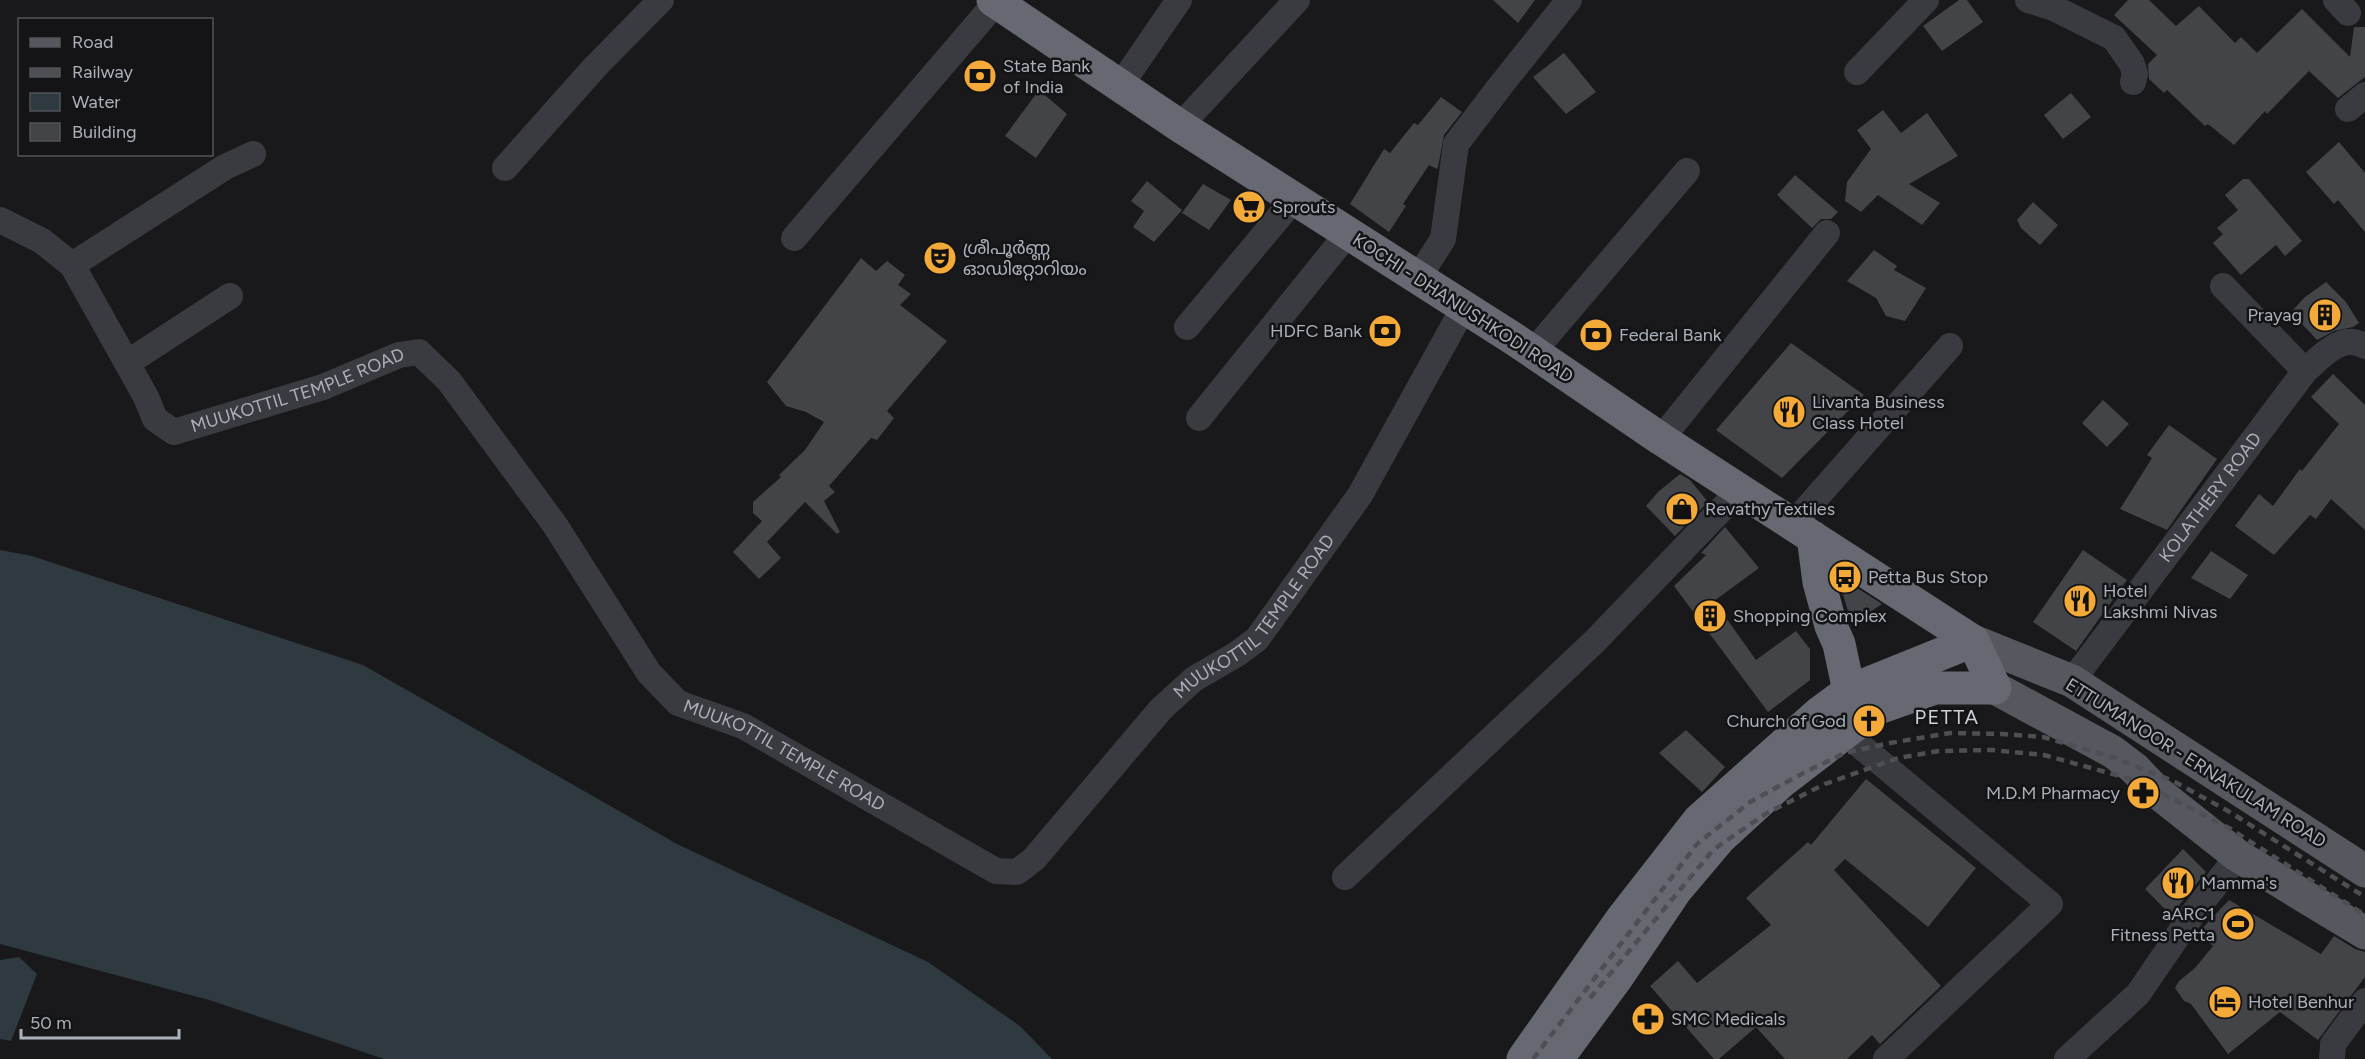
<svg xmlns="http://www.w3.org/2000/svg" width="2365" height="1059" viewBox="0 0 2365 1059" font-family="Figtree,'Noto Sans Malayalam',sans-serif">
  <rect width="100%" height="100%" fill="#19191b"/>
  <path fill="#2e3940" d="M0,550l32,6 331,109 314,179 251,118 92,64 32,33h-668l-175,-59 -209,-56z
    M19,957l18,17 -26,67 -11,-2v-79z"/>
  <path fill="#434448" d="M1493,0h42l-17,23z
    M1959,0h8l16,22 -41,29 -19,-25z
    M2128,0h21l27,26 23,-20 36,37 6,-6 16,16 45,-44 48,48 4,-30h11v50l-27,21 -29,-27 -42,43 -2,-3 -31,34 -26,-21 -3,2 -38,-36 -3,3 -15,-14 -1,-15 9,-9 -43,-40z
    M1564,53l32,39 -30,22 -33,-37z
    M1039,90l28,24 -31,44 -31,-22z
    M2071,93l20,24 -28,22 -19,-24z
    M1441,97l21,15 -18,23 -6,32 -1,2 -8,-4 -26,39 3,2 -17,26 -39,-28 34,-55 6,4 24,-30 4,2z
    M1883,110l18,23 26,-20 31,43 -49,28 31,19 -18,22 -44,-30 -17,17 -16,-11 2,-19 24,-33 -14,-19z
    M2339,142l26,31v59l-27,-32 -4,4 -28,-32z
    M1795,175l43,37 -7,7h-10l-9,9 -35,-33z
    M2243,179h6l53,62 -17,15 -9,-11 -35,30 -28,-32 10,-9 -6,-6 21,-18 -13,-15z
    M1147,181l35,29 -28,32 -21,-15 11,-16 -13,-10z
    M1203,184l28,16 -22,30 -27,-17z
    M2033,202l25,23 -18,20 -19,-17 -4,-8z
    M1874,250l23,16 -3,4 32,18 -21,33 -19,-5 -10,-18 -29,-17z
    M861,258l15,13 11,-10 18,14 -7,10 13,9 -11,11 47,36 -60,70 7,7 -17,22 -6,-2 -42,48 6,6 -11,9 16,31 -3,2 -32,-32 -38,40 14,16 -22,21 -26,-27 29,-31 -9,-8v-11l28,-25 -2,-2 26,-25 19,-28 -18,-10 -20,-6 -19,-24z
    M2326,282l20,20 13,21 -6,4 -19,4 -17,9 -26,-28 14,-15z
    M1791,343l73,52 -82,83 -66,-48z
    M2333,374l32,31v125l-34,-31 -15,20 -6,-4 -36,40 -39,-29 24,-32 14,12 27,-37 2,2 37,-47 -28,-27z
    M2103,400l26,24 -22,23 -25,-24z
    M2169,425l48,34 -50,71 -47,-21 32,-51 -5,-3z
    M1680,474l10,6 18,22 -33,34 -29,-30 12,-14z
    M1725,527l34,41 -45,33 42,59 40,-29 14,18v31l-42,32 -94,-126 32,-31 -5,-2z
    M2083,550l44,30 -51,71 -43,-29z
    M2211,551l37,24 -18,24 -39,-21z
    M1837,575l45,29 -30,20z
    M1686,730l39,37 -23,25 -43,-39z
    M1866,779l110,89 -48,59 -83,-68 -11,11 107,116 -61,58 -8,-9 -25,24h-62l-29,-32 -37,32h-5l-64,-73 28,-25 19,22 74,-58 -25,-27 62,-56 3,3z
    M2183,849l23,23 -35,43 -26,-26z
    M2229,900l92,54 13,-18 21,13 10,3v25l-47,63 -38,-28 -52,42 -37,-50 -7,-3 -9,-13 4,-7 16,-13 18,-22 -15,-13z"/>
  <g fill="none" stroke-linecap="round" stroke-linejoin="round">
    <g stroke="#3a3b40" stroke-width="26">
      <path d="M2028,0l26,8 60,30 18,26 3,10 -2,8"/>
      <path d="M2336,0l12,13"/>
      <path d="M1857,72l69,-72"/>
      <path d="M1120,86l59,-86"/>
      <path d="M2348,109l17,-14"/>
      <path d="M1180,126l117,-126"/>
      <path d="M505,168l90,-101 66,-67"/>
      <path id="s1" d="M0,220l42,21 30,24 74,132 9,22 19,13 149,-45 76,-32 20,-3 30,29 106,144 94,148 29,30 65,23 253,145 21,1 17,-13 127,-150 33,-30 43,-25 20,-15 103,-144 104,-188"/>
      <path d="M794,238l204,-238"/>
      <path d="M72,265l153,-98 28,-13"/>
      <path d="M1418,278l25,-39 13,-95 45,-59 68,-85"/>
      <path d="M2223,286l82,85"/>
      <path d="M1187,327l107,-128"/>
      <path d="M1533,352l154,-181"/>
      <path d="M127,363l103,-67"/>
      <path d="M1199,418l149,-185"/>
      <path d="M1661,439l166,-206"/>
      <path d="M1793,524l157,-178"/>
      <path id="s2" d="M2072,681l233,-310c16,-14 37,-39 60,-25"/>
      <path d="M1845,733l205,171 -164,155"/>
      <path d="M1345,877l250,-236 145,-151"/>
      <path d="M2067,1059l71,-65 54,-79 46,-59"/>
      <path d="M2332,1059l1,-15 32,-43"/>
    </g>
    <path stroke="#56585f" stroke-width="33" d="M1973,641l99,40 293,190
      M1995,688l118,64 21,16 23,24 81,64 127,77"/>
    <path stroke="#666971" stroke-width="33" d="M993,0l187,126 334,213 147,100 312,202 22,47h-60l-59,21 -96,74 -60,55 -44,52 -60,89 -59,80
      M1813,537l6,45 12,44 8,18 10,47 11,17
      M1523,1059l98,-139 78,-100 120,-107 30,-22 124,-50"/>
    <path stroke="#4d4f55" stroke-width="4.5" stroke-dasharray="8 6" stroke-linecap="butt" d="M1590,998l124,-149 53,-36 58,-29 73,-26 41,-7 53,-1 52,5 94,26 91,47 136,87
      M1533,1059l164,-215 53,-42 57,-31 38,-18 45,-10 60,-10 53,1 40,3 69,20 61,24 55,30 137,86"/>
  </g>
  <defs>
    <symbol id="bank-disc" viewBox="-11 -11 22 22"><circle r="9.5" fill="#f4aa38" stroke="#141416"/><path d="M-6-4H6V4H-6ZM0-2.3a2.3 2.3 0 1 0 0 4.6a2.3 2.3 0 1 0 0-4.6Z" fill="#111"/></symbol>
    <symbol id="supermarket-disc" viewBox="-11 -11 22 22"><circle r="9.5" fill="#f4aa38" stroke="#141416"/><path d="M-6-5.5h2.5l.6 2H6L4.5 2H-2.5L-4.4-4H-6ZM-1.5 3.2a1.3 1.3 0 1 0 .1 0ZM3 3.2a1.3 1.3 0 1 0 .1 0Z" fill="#111"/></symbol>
    <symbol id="theatre-disc" viewBox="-11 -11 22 22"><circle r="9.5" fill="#f4aa38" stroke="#141416"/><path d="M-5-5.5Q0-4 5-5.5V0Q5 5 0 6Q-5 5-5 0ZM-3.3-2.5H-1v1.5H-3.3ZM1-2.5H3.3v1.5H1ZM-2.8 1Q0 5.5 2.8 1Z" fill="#111"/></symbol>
    <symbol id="building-disc" viewBox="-11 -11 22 22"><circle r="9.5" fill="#f4aa38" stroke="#141416"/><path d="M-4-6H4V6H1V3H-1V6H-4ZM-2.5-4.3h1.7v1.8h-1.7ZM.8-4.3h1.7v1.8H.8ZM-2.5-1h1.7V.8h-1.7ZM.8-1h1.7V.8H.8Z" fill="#111"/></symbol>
    <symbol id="restaurant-disc" viewBox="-11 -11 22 22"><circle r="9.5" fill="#f4aa38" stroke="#141416"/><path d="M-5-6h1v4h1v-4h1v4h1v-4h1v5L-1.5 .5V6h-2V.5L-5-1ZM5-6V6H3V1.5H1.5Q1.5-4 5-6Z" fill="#111"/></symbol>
    <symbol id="shop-disc" viewBox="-11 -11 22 22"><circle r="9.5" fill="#f4aa38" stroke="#141416"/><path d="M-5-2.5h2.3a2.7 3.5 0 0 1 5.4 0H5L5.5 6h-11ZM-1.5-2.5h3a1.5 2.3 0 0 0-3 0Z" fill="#111"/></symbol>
    <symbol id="bus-disc" viewBox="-11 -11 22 22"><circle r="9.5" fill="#f4aa38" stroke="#141416"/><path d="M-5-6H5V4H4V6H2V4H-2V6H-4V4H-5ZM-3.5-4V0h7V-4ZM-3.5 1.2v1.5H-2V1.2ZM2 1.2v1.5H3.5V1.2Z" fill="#111"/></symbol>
    <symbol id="church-disc" viewBox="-11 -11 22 22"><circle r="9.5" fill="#f4aa38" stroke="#141416"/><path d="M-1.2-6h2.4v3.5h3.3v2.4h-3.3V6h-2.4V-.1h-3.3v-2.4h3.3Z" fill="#111"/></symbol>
    <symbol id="pharmacy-disc" viewBox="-11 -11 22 22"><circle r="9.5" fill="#f4aa38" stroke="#141416"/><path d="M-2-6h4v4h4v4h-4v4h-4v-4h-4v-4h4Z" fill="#111"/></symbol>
    <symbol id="stadium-disc" viewBox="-11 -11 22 22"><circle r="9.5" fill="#f4aa38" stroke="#141416"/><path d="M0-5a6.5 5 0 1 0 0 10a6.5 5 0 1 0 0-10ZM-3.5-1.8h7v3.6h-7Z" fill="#111"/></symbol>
    <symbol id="hotel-disc" viewBox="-11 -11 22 22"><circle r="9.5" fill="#f4aa38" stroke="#141416"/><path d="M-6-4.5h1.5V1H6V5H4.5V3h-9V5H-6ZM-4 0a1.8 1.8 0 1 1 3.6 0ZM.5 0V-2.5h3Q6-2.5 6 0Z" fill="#111"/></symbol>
  </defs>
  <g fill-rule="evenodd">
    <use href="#bank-disc" x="961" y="57" width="38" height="38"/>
    <use href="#supermarket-disc" x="1230" y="188" width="38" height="38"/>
    <use href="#theatre-disc" x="921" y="239" width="38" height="38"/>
    <use href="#building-disc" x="2306" y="296" width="38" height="38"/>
    <use href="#bank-disc" x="1366" y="312" width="38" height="38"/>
    <use href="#bank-disc" x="1577" y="316" width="38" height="38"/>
    <use href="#restaurant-disc" x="1770" y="393" width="38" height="38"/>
    <use href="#shop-disc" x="1663" y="490" width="38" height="38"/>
    <use href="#bus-disc" x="1826" y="558" width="38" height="38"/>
    <use href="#restaurant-disc" x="2061" y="582" width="38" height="38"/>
    <use href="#building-disc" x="1691" y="597" width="38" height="38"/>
    <use href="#church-disc" x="1850" y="702" width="38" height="38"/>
    <use href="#pharmacy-disc" x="2124" y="774" width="38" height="38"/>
    <use href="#restaurant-disc" x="2159" y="864" width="38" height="38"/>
    <use href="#stadium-disc" x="2219" y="905" width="38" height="38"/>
    <use href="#hotel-disc" x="2206" y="983" width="38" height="38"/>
    <use href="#pharmacy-disc" x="1629" y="1000" width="38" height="38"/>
  </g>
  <g text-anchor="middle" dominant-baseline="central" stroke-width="5" stroke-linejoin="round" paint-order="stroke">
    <g font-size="18" fill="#abb1bb" stroke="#141416" text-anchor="start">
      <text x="1003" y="66">State Bank<tspan x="1003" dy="21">of India</tspan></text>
      <text x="1272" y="207">Sprouts</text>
      <text x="963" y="248">ശ്രീപൂർണ്ണ<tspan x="963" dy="21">ഓഡിറ്റോറിയം</tspan></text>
      <text x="2302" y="315" text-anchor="end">Prayag</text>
      <text x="1362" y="331" text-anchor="end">HDFC Bank</text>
      <text x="1619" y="335">Federal Bank</text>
      <text x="1812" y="402">Livanta Business<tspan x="1812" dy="21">Class Hotel</tspan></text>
      <text x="1705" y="509">Revathy Textiles</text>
      <text x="1868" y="577">Petta Bus Stop</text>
      <text x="2103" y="591">Hotel<tspan x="2103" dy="21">Lakshmi Nivas</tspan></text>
      <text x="1733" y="616">Shopping Complex</text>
      <text x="1846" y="721" text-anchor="end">Church of God</text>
      <text x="2120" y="793" text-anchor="end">M.D.M Pharmacy</text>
      <text x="2201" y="883">Mamma's</text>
      <text x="2215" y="914" text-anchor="end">aARC1<tspan x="2215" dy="21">Fitness Petta</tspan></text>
      <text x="2248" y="1002">Hotel Benhur</text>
      <text x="1671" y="1019">SMC Medicals</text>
    </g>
    <g font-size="18" fill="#abb1bb" stroke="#141416">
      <text transform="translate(1463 308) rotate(33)">KOCHI - DHANUSHKODI ROAD</text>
      <text stroke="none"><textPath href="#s1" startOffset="414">MUUKOTTIL TEMPLE ROAD</textPath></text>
      <text stroke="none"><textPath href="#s2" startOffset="230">KOLATHERY ROAD</textPath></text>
      <text stroke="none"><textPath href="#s1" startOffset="1712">MUUKOTTIL TEMPLE ROAD</textPath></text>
      <text stroke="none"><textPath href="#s1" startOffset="1098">MUUKOTTIL TEMPLE ROAD</textPath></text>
      <text transform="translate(2196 763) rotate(32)">ETTUMANOOR - ERNAKULAM ROAD</text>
    </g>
    <g font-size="20" letter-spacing="1.5" fill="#ccd0d7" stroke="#141416">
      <text x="1947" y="717">PETTA</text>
    </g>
  </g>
  <rect x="18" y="18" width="195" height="138" fill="#141416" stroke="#505358" stroke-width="1.5"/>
  <rect x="30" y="38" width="30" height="9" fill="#56585f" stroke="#505358" stroke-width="1.5"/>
  <text x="72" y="48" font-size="18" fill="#abb1bb">Road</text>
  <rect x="30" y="68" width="30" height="9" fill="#4d4f55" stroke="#505358" stroke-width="1.5"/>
  <text x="72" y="78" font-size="18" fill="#abb1bb">Railway</text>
  <rect x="30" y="93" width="30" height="18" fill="#2e3940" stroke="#505358" stroke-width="1.5"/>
  <text x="72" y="108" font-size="18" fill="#abb1bb">Water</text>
  <rect x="30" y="123" width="30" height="18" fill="#434448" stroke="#505358" stroke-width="1.5"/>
  <text x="72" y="138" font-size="18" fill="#abb1bb">Building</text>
  <path d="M21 1029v9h158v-9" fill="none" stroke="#abb1bb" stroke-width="3"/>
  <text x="30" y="1029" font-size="18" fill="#abb1bb" stroke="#141416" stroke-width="4.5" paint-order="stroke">50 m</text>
</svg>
